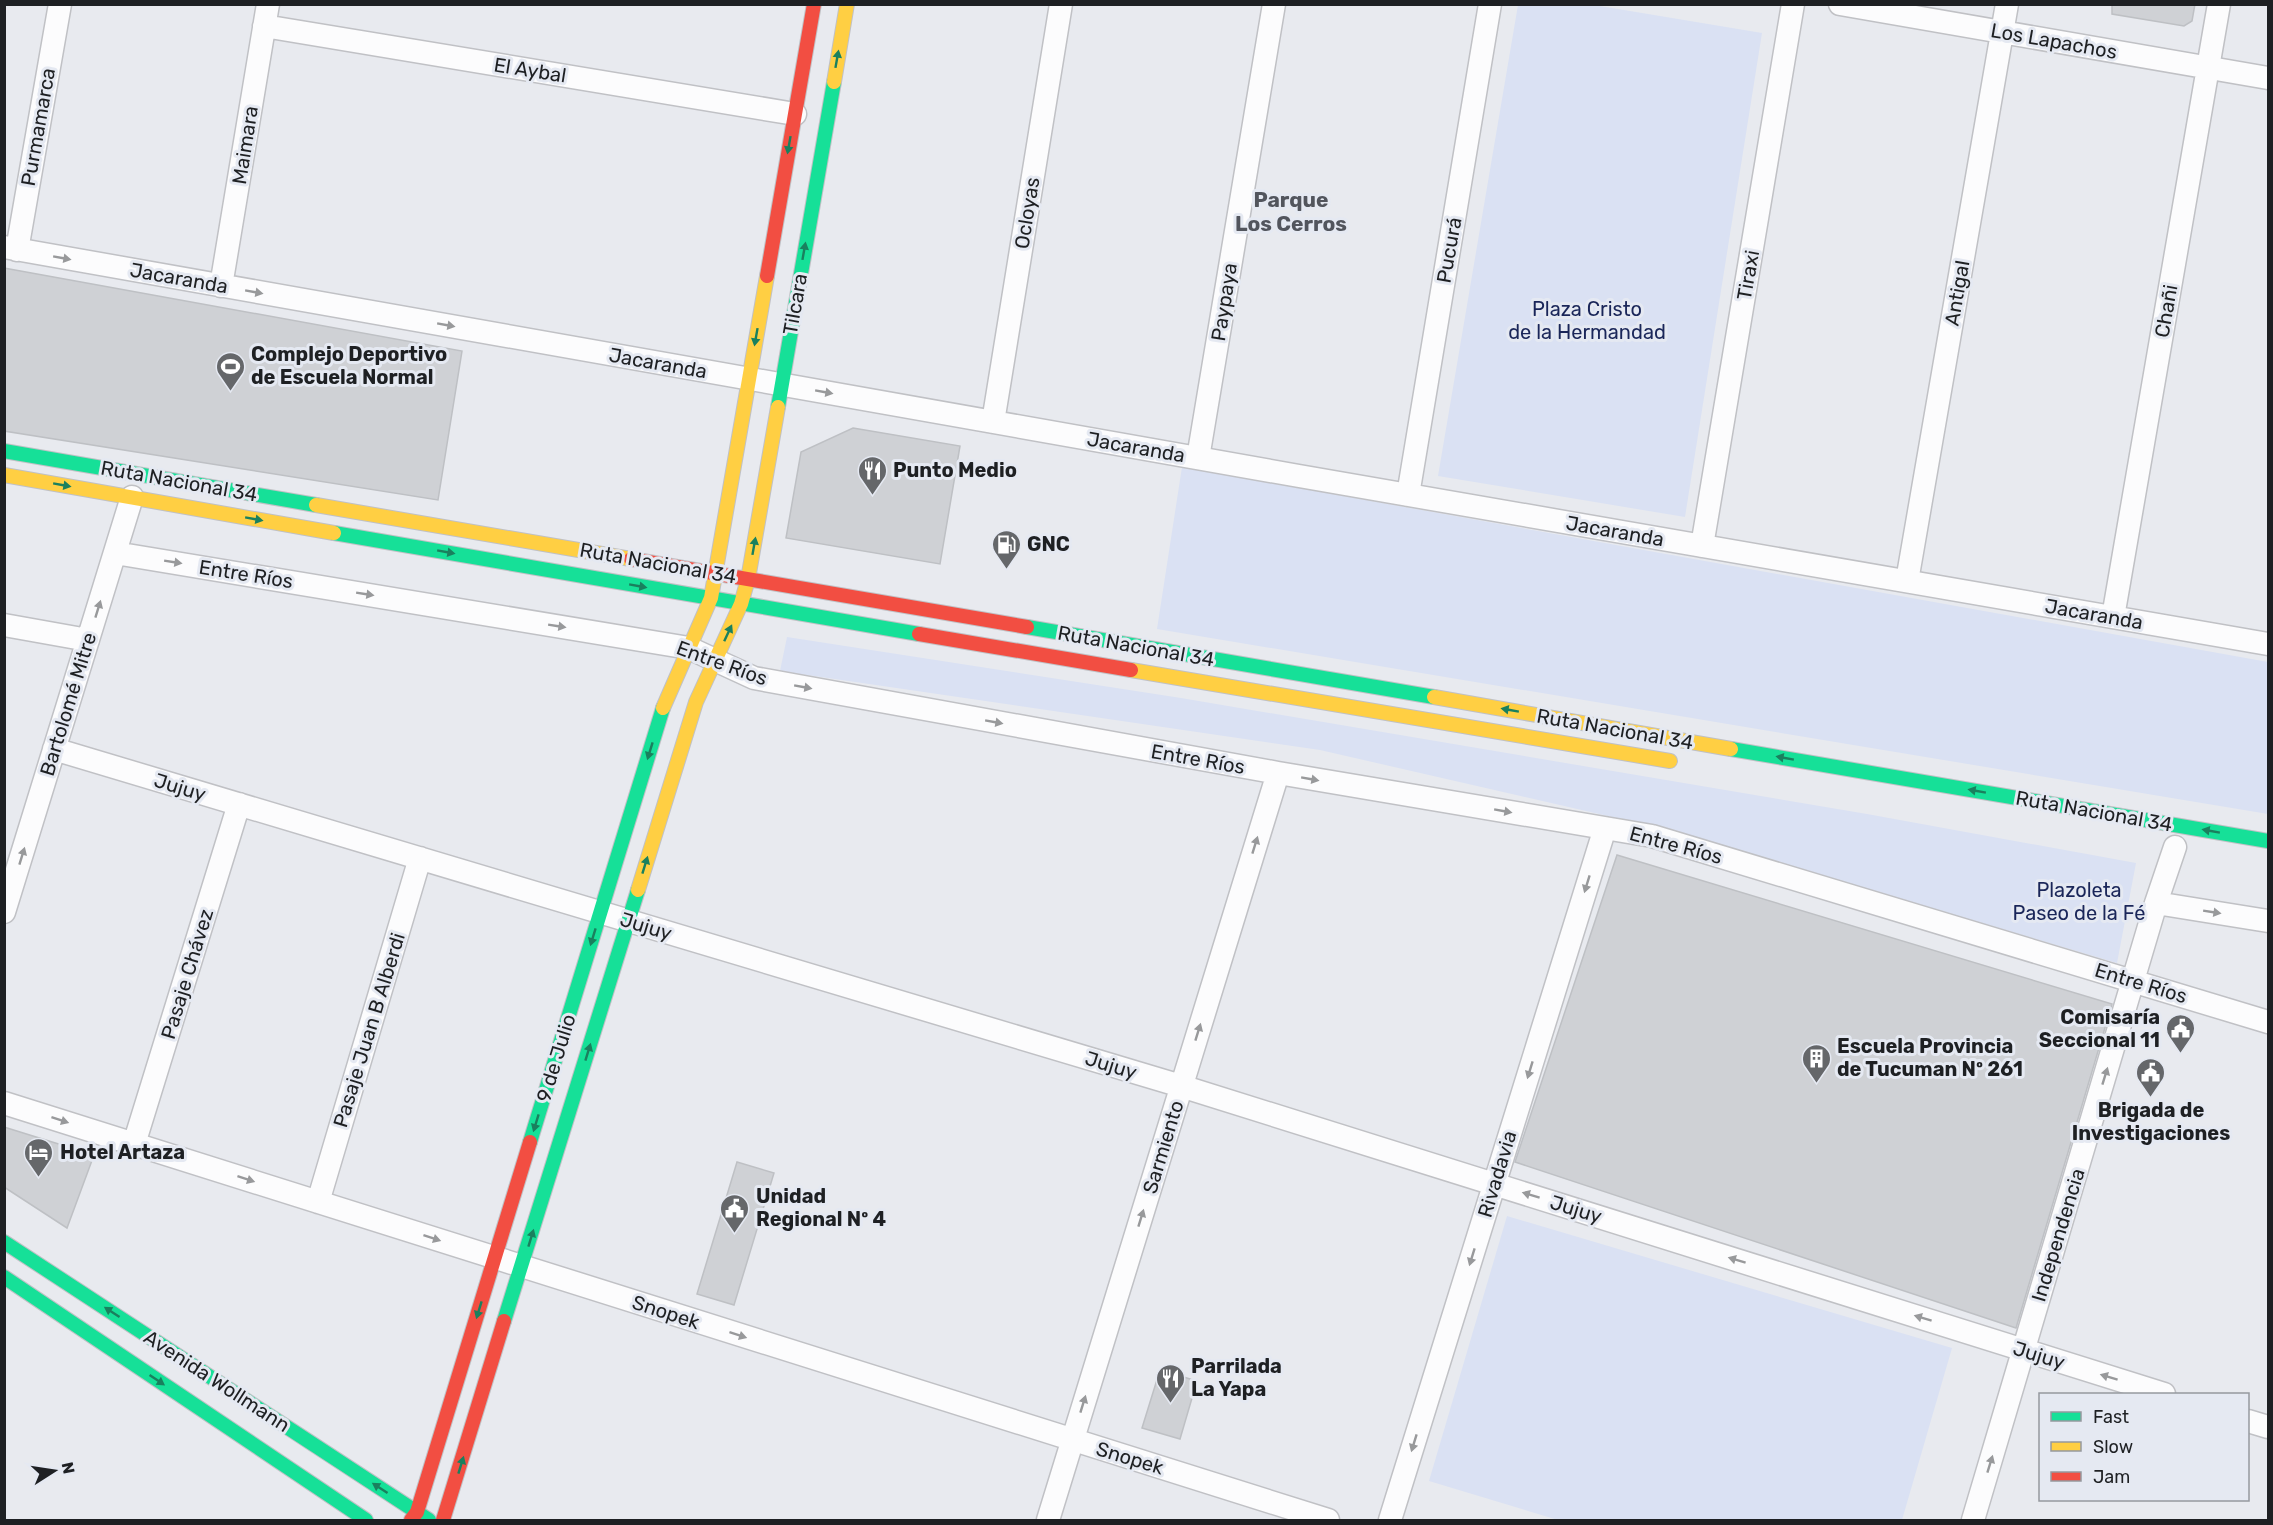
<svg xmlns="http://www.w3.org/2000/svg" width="2273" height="1525" viewBox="0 0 2273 1525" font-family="Rubik,sans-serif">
  <rect width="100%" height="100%" fill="#e8eaef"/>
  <path fill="#dae1f3" d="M1518,5h76l168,28 -77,484 -247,-41z
    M1182,467l1086,195v152l-1111,-185z
    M787,637l394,61 686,116 269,49 -19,100 -457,-135 -340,-78 -540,-79z
    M1507,1216l445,132 -50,172h-344l-129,-39z"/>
  <path fill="#cfd1d5" stroke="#bec0c4" stroke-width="1.5" d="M2112,4h83l-3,17 -8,5 -72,-12z
    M4,268l458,83 -24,149 -434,-69z
    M853,428l107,18 -20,118 -154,-26 15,-86z
    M1617,855l495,149 -96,324 -501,-166z
    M4,1127l90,28 -27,73 -63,-41z
    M737,1162l37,11 -40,132 -37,-11z
    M1160,1370l37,11 -17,58 -38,-11z"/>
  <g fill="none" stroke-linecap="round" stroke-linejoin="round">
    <defs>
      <path id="street" d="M1840,4l428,74
        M264,26l531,88
        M4,247l1295,229 969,168
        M17,250l43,-246
        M221,286l47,-282
        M993,422l68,-418
        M1198,458l76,-454
        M1408,495l82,-491
        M1702,546l91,-542
        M115,553l574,95 65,30 524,95 374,63 616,186
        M1907,581l100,-577
        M2113,617l106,-613
        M4,625l84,15
        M54,749l1127,337 983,308
        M2156,903l112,18
        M4,912l128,-415
        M4,1103l1324,417
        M134,1144l105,-340
        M318,1202l102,-344
        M2248,1421l20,6
        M1048,1520l230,-747
        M1390,1520l215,-692
        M1973,1520l183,-617 19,-56"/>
      <path id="fast" d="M778,407l56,-325
        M4,451l312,54
        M334,533l585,101
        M1027,627l407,70
        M1731,749l537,92
        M530,1142l133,-434
        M4,1242l425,278
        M4,1277l362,243
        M504,1321l134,-431"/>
      <path id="slow" d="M834,82l13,-78
        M4,475l330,58
        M316,505l315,54
        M1131,670l539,91
        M1434,697l297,52
        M663,708l48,-110 56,-322
        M638,890l58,-188 45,-98 7,-25 30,-172"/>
      <path id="jam" d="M767,276l47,-272
        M631,559l396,68
        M919,634l212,36
        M411,1520l6,-8 113,-370
        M443,1520l61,-199"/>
    </defs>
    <use href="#street" stroke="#c0c1c5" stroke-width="25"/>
    <use href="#fast" stroke="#c0c1c5" stroke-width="16"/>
    <use href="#slow" stroke="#c0c1c5" stroke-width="16"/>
    <use href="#jam" stroke="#c0c1c5" stroke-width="16"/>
    <use href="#street" stroke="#fcfcfd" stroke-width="22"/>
    <use href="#fast" stroke="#16e098" stroke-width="14"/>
    <use href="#slow" stroke="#ffcf43" stroke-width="14"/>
    <use href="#jam" stroke="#f24e42" stroke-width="14"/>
  </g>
  <defs><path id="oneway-solid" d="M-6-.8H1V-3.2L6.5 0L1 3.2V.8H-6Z" transform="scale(1.5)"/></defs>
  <g fill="#1a805e">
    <use href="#oneway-solid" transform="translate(837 59) rotate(-80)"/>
    <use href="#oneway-solid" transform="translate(789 145) rotate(100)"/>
    <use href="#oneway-solid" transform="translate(804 251) rotate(-80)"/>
    <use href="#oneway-solid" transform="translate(756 337) rotate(100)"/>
    <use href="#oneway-solid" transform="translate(62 485) rotate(10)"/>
    <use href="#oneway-solid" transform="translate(254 519) rotate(10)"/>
    <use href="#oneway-solid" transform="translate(754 546) rotate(-80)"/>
    <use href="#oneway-solid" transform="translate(446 552) rotate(10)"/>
    <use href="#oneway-solid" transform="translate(638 586) rotate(10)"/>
    <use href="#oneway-solid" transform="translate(728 633) rotate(-65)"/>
    <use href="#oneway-solid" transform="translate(1510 710) rotate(-170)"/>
    <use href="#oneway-solid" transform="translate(650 751) rotate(107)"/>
    <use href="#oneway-solid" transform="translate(1785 758) rotate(-170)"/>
    <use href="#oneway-solid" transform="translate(1977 791) rotate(-170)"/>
    <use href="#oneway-solid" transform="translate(2211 831) rotate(-170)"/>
    <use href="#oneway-solid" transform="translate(645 865) rotate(-73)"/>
    <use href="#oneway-solid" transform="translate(593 937) rotate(107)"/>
    <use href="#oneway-solid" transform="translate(588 1052) rotate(-73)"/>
    <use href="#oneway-solid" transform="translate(536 1123) rotate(107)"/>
    <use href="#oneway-solid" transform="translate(531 1238) rotate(-73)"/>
    <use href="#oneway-solid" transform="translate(479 1310) rotate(107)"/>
    <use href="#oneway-solid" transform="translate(112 1312) rotate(-147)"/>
    <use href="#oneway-solid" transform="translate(157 1380) rotate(34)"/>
    <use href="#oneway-solid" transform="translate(461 1465) rotate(-73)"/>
    <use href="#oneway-solid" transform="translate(380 1488) rotate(-147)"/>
  </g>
  <g fill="#98999b">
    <use href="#oneway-solid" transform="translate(62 258) rotate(10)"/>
    <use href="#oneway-solid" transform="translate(254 292) rotate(10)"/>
    <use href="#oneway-solid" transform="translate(446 325) rotate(10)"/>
    <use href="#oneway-solid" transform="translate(824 392) rotate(10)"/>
    <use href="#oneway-solid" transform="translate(173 562) rotate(9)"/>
    <use href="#oneway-solid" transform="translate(365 594) rotate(9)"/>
    <use href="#oneway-solid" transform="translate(98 609) rotate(-73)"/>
    <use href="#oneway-solid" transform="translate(557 626) rotate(9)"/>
    <use href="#oneway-solid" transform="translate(803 687) rotate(10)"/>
    <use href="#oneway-solid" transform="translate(994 722) rotate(10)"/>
    <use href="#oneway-solid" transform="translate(1310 779) rotate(10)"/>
    <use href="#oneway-solid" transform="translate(1503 811) rotate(10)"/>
    <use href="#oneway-solid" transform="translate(1255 845) rotate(-73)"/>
    <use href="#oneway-solid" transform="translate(22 856) rotate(-73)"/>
    <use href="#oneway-solid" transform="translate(1587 884) rotate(107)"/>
    <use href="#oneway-solid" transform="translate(2212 912) rotate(9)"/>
    <use href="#oneway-solid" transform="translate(1198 1032) rotate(-73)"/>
    <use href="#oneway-solid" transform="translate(1530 1070) rotate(107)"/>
    <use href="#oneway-solid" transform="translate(2105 1076) rotate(-73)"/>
    <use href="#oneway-solid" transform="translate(60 1120) rotate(18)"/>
    <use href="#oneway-solid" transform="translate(246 1179) rotate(18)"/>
    <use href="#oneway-solid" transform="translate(1531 1195) rotate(-163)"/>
    <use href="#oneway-solid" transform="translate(1141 1218) rotate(-73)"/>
    <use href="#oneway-solid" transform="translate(432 1238) rotate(18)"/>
    <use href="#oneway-solid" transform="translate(1472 1257) rotate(107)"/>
    <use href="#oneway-solid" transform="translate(1737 1260) rotate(-163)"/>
    <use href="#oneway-solid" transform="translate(1923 1318) rotate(-163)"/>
    <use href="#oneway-solid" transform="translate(738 1335) rotate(18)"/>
    <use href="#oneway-solid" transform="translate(2109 1377) rotate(-163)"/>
    <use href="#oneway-solid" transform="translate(1083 1404) rotate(-73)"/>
    <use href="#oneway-solid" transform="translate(1414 1443) rotate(107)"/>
    <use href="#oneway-solid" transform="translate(1990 1464) rotate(-73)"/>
  </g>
  <defs>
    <symbol id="stadium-pin" viewBox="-11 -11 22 30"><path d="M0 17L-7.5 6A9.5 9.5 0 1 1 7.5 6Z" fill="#65676a" stroke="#e5e9f2"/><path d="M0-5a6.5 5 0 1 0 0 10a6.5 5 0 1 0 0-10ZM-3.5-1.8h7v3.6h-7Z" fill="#fff"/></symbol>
    <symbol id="restaurant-pin" viewBox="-11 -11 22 30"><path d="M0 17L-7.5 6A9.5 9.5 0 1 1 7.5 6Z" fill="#65676a" stroke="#e5e9f2"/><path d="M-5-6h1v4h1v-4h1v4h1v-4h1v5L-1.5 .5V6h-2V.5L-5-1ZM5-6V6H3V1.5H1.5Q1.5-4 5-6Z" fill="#fff"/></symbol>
    <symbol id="fuel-pin" viewBox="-11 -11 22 30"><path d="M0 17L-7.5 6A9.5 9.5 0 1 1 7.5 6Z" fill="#65676a" stroke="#e5e9f2"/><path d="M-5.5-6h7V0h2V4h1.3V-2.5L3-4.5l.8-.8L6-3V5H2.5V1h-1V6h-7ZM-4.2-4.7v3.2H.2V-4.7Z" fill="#fff"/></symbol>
    <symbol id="civic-pin" viewBox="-11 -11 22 30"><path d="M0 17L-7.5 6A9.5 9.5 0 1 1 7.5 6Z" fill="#65676a" stroke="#e5e9f2"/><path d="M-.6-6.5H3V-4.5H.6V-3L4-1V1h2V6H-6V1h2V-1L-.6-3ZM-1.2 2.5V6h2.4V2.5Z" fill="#fff"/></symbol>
    <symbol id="building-pin" viewBox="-11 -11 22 30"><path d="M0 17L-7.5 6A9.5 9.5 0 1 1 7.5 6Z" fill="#65676a" stroke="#e5e9f2"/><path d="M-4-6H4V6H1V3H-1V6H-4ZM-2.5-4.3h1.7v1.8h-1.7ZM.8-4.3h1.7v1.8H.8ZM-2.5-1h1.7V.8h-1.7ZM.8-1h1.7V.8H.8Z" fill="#fff"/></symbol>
    <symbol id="hotel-pin" viewBox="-11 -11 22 30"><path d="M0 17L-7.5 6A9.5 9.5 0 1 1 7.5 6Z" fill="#65676a" stroke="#e5e9f2"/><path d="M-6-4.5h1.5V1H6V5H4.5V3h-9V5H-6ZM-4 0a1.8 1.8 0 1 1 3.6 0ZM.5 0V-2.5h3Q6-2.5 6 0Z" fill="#fff"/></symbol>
  </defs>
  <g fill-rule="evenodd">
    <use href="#stadium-pin" x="214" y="350" width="33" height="45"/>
    <use href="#restaurant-pin" x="856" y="454" width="33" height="45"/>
    <use href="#fuel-pin" x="990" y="528" width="33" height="45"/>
    <use href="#civic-pin" x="2164" y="1012" width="33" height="45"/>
    <use href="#building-pin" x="1800" y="1042" width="33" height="45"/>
    <use href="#civic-pin" x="2134" y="1056" width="33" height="45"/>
    <use href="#hotel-pin" x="22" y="1136" width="33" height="45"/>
    <use href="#civic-pin" x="718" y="1192" width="33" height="45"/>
    <use href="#restaurant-pin" x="1154" y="1362" width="33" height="45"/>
  </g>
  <g text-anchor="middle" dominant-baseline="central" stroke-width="6" stroke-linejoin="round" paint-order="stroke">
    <g font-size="20" fill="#1e2023" stroke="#e5e9f2">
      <text transform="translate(2054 41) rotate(10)">Los Lapachos</text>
      <text transform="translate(530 70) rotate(9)">El Aybal</text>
      <text transform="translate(38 127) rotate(-80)">Purmamarca</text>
      <text transform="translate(245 145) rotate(-81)">Maimara</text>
      <text transform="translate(1027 213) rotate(-81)">Ocloyas</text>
      <text transform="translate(1449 250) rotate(-80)">Pucurá</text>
      <text transform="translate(1748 275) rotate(-80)">Tiraxi</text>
      <text transform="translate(179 278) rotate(10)">Jacaranda</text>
      <text transform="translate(1957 293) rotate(-80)">Antigal</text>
      <text transform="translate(1224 302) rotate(-81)">Paypaya</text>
      <text transform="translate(795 304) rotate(-80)">Tilcara</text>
      <text transform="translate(2166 311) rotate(-80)">Chañi</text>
      <text transform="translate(658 363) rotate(10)">Jacaranda</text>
      <text transform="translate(1136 447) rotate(10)">Jacaranda</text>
      <text transform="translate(179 481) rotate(10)">Ruta Nacional 34</text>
      <text transform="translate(1615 531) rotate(10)">Jacaranda</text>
      <text transform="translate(658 563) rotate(10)">Ruta Nacional 34</text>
      <text transform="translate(246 574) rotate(9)">Entre Ríos</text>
      <text transform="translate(2094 614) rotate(10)">Jacaranda</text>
      <text transform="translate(1136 646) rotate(10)">Ruta Nacional 34</text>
      <text transform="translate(722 663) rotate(20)">Entre Ríos</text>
      <text transform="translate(68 704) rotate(-73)">Bartolomé Mitre</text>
      <text transform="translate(1615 729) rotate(10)">Ruta Nacional 34</text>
      <text transform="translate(1198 759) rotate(10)">Entre Ríos</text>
      <text transform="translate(180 787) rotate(17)">Jujuy</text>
      <text transform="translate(2094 811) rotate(10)">Ruta Nacional 34</text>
      <text transform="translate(1676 845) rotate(15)">Entre Ríos</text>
      <text transform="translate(646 926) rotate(17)">Jujuy</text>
      <text transform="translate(187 974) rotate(-73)">Pasaje Chávez</text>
      <text transform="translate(2141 983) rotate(17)">Entre Ríos</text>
      <text transform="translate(369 1030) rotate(-73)">Pasaje Juan B Alberdi</text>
      <text transform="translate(556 1058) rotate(-73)">9 de Julio</text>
      <text transform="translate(1111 1065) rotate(17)">Jujuy</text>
      <text transform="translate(1163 1147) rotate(-73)">Sarmiento</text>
      <text transform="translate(1497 1174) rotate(-73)">Rivadavia</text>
      <text transform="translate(1576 1209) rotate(17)">Jujuy</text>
      <text transform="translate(2058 1235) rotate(-73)">Independencia</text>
      <text transform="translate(666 1312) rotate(18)">Snopek</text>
      <text transform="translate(2039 1355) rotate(17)">Jujuy</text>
      <text transform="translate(217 1381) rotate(33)">Avenida Wollmann</text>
      <text transform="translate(1130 1458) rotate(17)">Snopek</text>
    </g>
    <g font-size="20" fill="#1a2659" stroke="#e5e9f2">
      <text x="1587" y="309">Plaza Cristo<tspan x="1587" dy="23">de la Hermandad</tspan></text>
      <text x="2079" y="890">Plazoleta<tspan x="2079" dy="23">Paseo de la Fé</tspan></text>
    </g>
    <g font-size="20" font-weight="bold" fill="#1e2023" stroke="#e5e9f2" text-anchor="start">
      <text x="251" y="354">Complejo Deportivo<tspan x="251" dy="23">de Escuela Normal</tspan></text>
      <text x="893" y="470">Punto Medio</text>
      <text x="1027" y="544">GNC</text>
      <text x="2160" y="1017" text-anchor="end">Comisaría<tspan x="2160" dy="23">Seccional 11</tspan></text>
      <text x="1837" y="1046">Escuela Provincia<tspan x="1837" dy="23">de Tucuman Nº 261</tspan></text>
      <text x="2151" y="1110" text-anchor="middle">Brigada de<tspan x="2151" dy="23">Investigaciones</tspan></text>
      <text x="60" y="1152">Hotel Artaza</text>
      <text x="756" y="1196">Unidad<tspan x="756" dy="23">Regional Nº 4</tspan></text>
      <text x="1191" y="1366">Parrilada<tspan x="1191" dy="23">La Yapa</tspan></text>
    </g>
    <g font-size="21" font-weight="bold" fill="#52555d" stroke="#e5e9f2">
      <text x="1291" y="199">Parque<tspan x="1291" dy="24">Los Cerros</tspan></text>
    </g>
  </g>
  <rect width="2273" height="1525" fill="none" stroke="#1e2023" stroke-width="12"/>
  <rect x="2039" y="1393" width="210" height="108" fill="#e5e9f2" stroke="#95999f" stroke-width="1.5"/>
  <rect x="2051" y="1412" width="30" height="9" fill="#16e098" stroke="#95999f" stroke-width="1.5"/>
  <text x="2093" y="1423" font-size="18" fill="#1e2023">Fast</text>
  <rect x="2051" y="1442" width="30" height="9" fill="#ffcf43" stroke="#95999f" stroke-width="1.5"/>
  <text x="2093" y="1453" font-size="18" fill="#1e2023">Slow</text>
  <rect x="2051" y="1472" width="30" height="9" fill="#f24e42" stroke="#95999f" stroke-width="1.5"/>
  <text x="2093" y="1483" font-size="18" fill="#1e2023">Jam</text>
  <g transform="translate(54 1471) rotate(78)" stroke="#e5e9f2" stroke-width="4.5" paint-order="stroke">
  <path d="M0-4.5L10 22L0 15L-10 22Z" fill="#1e2023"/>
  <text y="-9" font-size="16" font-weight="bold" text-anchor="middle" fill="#1e2023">N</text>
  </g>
</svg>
